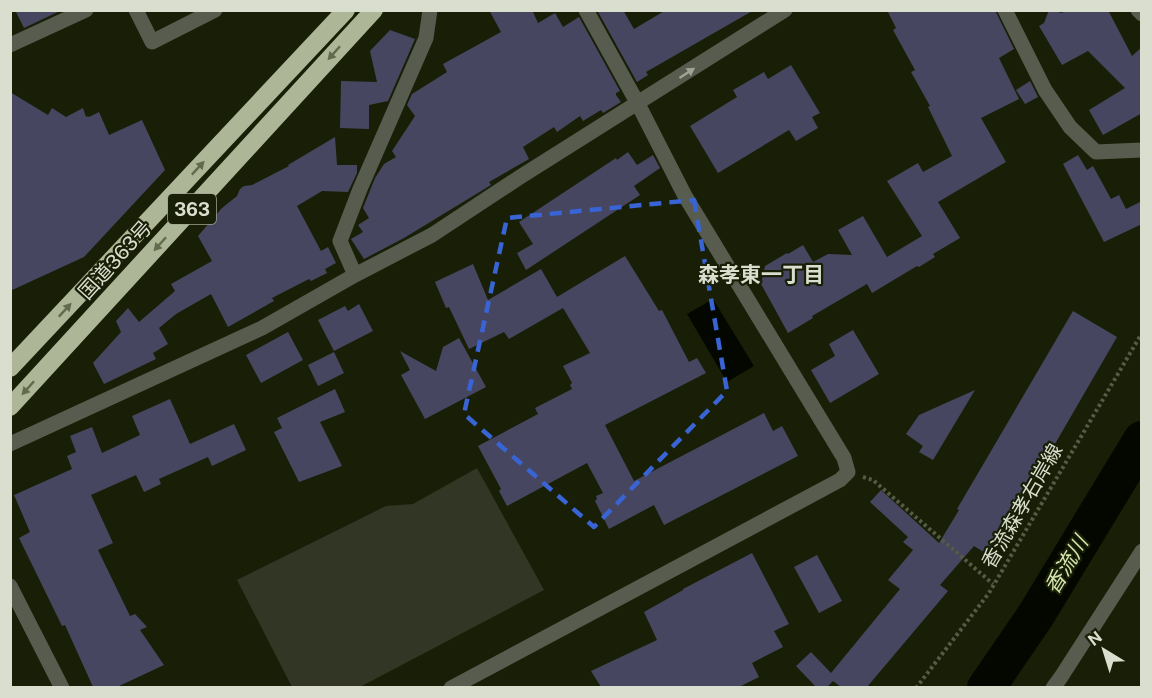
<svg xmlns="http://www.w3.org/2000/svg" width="1152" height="698" viewBox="0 0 1152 698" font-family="'Public Sans','Noto Sans JP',sans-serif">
  <rect width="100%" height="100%" fill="#191f06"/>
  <path fill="#313625" d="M477,468l67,122 -184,97h-68l-55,-107 149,-74 27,-2z"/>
  <path fill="#040700" d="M713,299l41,67 -27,16 -40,-68z"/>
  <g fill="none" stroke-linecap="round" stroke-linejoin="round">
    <path stroke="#040700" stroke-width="38" d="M986,688l50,-73 106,-175"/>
  </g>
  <path fill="#474660" d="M15,10h47l-38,18z
    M489,10h43l6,13 17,-10 8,14 16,-10 41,74 -4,2v2l5,7 -18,11 -2,-3 -18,11 -3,-5 -23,16 -3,-5 -31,20 6,12 -40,23 2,3 -87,53 -40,21 -13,-20 12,-7 -5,-7 11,-7 -6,-10 12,-30 9,-14 12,-7 -4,-6 23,-35 -8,-11 5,-11 35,-22 -4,-8 58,-32z
    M597,10h26l11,19 32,-19h88l-108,62 2,3 -11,7z
    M887,10h108l19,39 -15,9 20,41 -38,19 25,44 -68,40 22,36 -27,16 2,3 -16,10 -2,-1 -45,27 -5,-9 -55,32 1,2 -25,15 -27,-49 4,-18 22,-13 1,1 15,-9 10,17 15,-8 24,1 -14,-25 25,-14 24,41 35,-21 -35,-55 31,-18 5,9 29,-16 -24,-49 2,-1 -19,-34 4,-2 -22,-40 3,-2z
    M1049,10l13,3 4,-3h42l24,46 10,-9v66l-39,22 -14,-25 36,-22 -37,-37 -26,14 -23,-39 5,-3z
    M390,30l25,9 -27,62 -19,4v24l-29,-1 1,-47 36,1 -7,-31z
    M791,65l29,48 -8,4 6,11 -22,13 -7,-11 -71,43 -28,-47 47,-29 -4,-7 31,-18 4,7z
    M1030,81l8,16 -13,7 -9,-14z
    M10,92l38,23 4,-7 14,9 17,-9 3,9 2,-1 1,1 10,-5 10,23 33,-15 23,50 -81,87 -74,34z
    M335,137l2,28h20v8l-9,19 -26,-1 -25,15 24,45 7,-4 8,16 -11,6 2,4 -16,8 -2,-2 -37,19 2,3 -46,26 -17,-33 -35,20 -17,14 9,16 -15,9 3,6 -52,25 -11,-21 28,-31 -5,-11 12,-13 11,14 36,-31 -4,-7 41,-23 -14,-25 24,-28 15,-12 3,-7 4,-3 8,-1 37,-19 -1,-1z
    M628,152l9,13 16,-10 7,13 -26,18 6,9 -114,75 -9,-17 16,-9 -14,-22 97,-64 1,2z
    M1078,155l9,15 6,-4 18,33 8,-4 7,14 16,-8v23l-38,18 -41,-78z
    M625,256l34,55 3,-1 27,52 8,-4 9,15 -101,52 29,56 130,-68 9,18 9,-5 16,30 -134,69 -10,-20 -45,24 -14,-28 2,-2 -1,-3 7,-3 -16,-30 -80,43 -8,-15 2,-2 -23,-43 60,-32 -3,-6 37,-19 -2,-4 2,-2 -9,-17 27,-13 -27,-45 -54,31 -5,-7 -35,17 -20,-42 -3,1 -11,-26 38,-18 15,36 53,-31 16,28z
    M359,304l14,27 -39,20 -16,-31 27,-14 3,5z
    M1073,311l44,26 -127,219 -16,-10 -34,39 8,6 -81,96h-26l-8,-6 -6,6h-11l-20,-21 15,-14 20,21 69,-84 -12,-9 25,-30 -10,-8 5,-5 -38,-35 11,-12 58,53 20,-33 -2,-1z
    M853,330l26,44 -49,29 -19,-33 24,-14 -6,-12z
    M288,332l15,28 -42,23 -15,-28z
    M459,338l27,49 -61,32 -24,-44 9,-5 -10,-19 36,20 7,-24z
    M334,352l10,21 -26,13 -10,-21z
    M335,389l10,23 -25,10 22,44 -43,16 -25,-50 8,-4 -5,-10z
    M975,390l-42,70 -14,-8 4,-6 -17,-12 13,-19z
    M170,399l20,45 44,-20 12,26 -34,16 -4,-9 -49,22 2,5 -17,8 -8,-17 -45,20 22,48 -15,7 32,66 5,-2 12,13 -7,3 24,35 -47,22h-24l-28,-62 -3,1 -43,-88 11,-6 -16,-37 58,-26 -5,-13 9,-4 -6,-16 22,-9 10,26 38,-18 -8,-19z
    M752,553l37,71 -15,7 9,16 -31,16 7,14 -20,10h-138l-10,-16 66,-31 -13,-28 39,-22v-1z
    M817,555l25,46 -23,12 -25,-46z"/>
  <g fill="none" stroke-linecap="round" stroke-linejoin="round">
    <path stroke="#555b44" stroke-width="4" stroke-dasharray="3 3" stroke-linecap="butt" d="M863,477l10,3 120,104
      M916,688l73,-95 153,-260"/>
    <path stroke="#585c4f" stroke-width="15" d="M136,10l16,32 63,-32
      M1005,10l40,80 25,37 26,25 46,-2
      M1138,10l4,4
      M10,45l76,-35
      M355,275l-15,-34 20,-52 66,-151 4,-28
      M10,444l252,-116 93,-53 77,-40 88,-58 265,-167
      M10,586l52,102
      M451,688l389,-208 8,-8 -4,-14 -159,-262 -47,-92 -52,-94
      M1053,688l8,-11 81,-126"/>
    <path stroke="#adb797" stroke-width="18" d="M10,368l336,-358
      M10,407l364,-397"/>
  </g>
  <defs><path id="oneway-solid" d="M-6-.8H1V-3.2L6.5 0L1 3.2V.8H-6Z" transform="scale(1.5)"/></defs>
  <g fill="#636b4e">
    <use href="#oneway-solid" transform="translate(334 53) rotate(132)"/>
    <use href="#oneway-solid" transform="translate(198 168) rotate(-47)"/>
    <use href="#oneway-solid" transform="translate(160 244) rotate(132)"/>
    <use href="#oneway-solid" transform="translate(65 310) rotate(-47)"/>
    <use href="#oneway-solid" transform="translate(28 388) rotate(132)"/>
  </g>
  <use fill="#9fa495" href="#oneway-solid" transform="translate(687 73) rotate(-33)"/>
  <path fill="none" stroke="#3964d6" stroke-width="4.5" stroke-dasharray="12 8" stroke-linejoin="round" d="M694,200l33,191 -133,136 -130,-113 43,-196z"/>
  <g text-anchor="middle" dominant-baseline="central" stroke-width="4.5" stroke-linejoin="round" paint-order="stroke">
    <rect fill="#191f06" stroke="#9fa592" stroke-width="1.5" x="168" y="194" width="48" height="30" rx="4.5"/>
    <g font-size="18" font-weight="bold" fill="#d9dece">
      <text x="192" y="209">363</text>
    </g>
    <g font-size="20" fill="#d9dece" stroke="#191f06">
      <text transform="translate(115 260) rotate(-48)">国道363号</text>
      <text transform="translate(1022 506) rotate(-60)">香流森孝右岸線</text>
    </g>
    <g font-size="21" font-weight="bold" fill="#d9dece" stroke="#191f06">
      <text x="761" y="274">森孝東一丁目</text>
    </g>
    <g font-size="21" font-style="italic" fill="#d6e7b0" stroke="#191f06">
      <text transform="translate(1066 565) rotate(-59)">香流川</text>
    </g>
  </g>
  <rect width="1152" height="698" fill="none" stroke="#d9dece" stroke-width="24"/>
  <g transform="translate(1104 650) rotate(322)" stroke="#191f06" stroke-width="4.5" paint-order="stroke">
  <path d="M0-4.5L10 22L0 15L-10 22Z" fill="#d9dece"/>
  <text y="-9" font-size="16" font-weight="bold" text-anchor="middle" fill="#d9dece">N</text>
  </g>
</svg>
